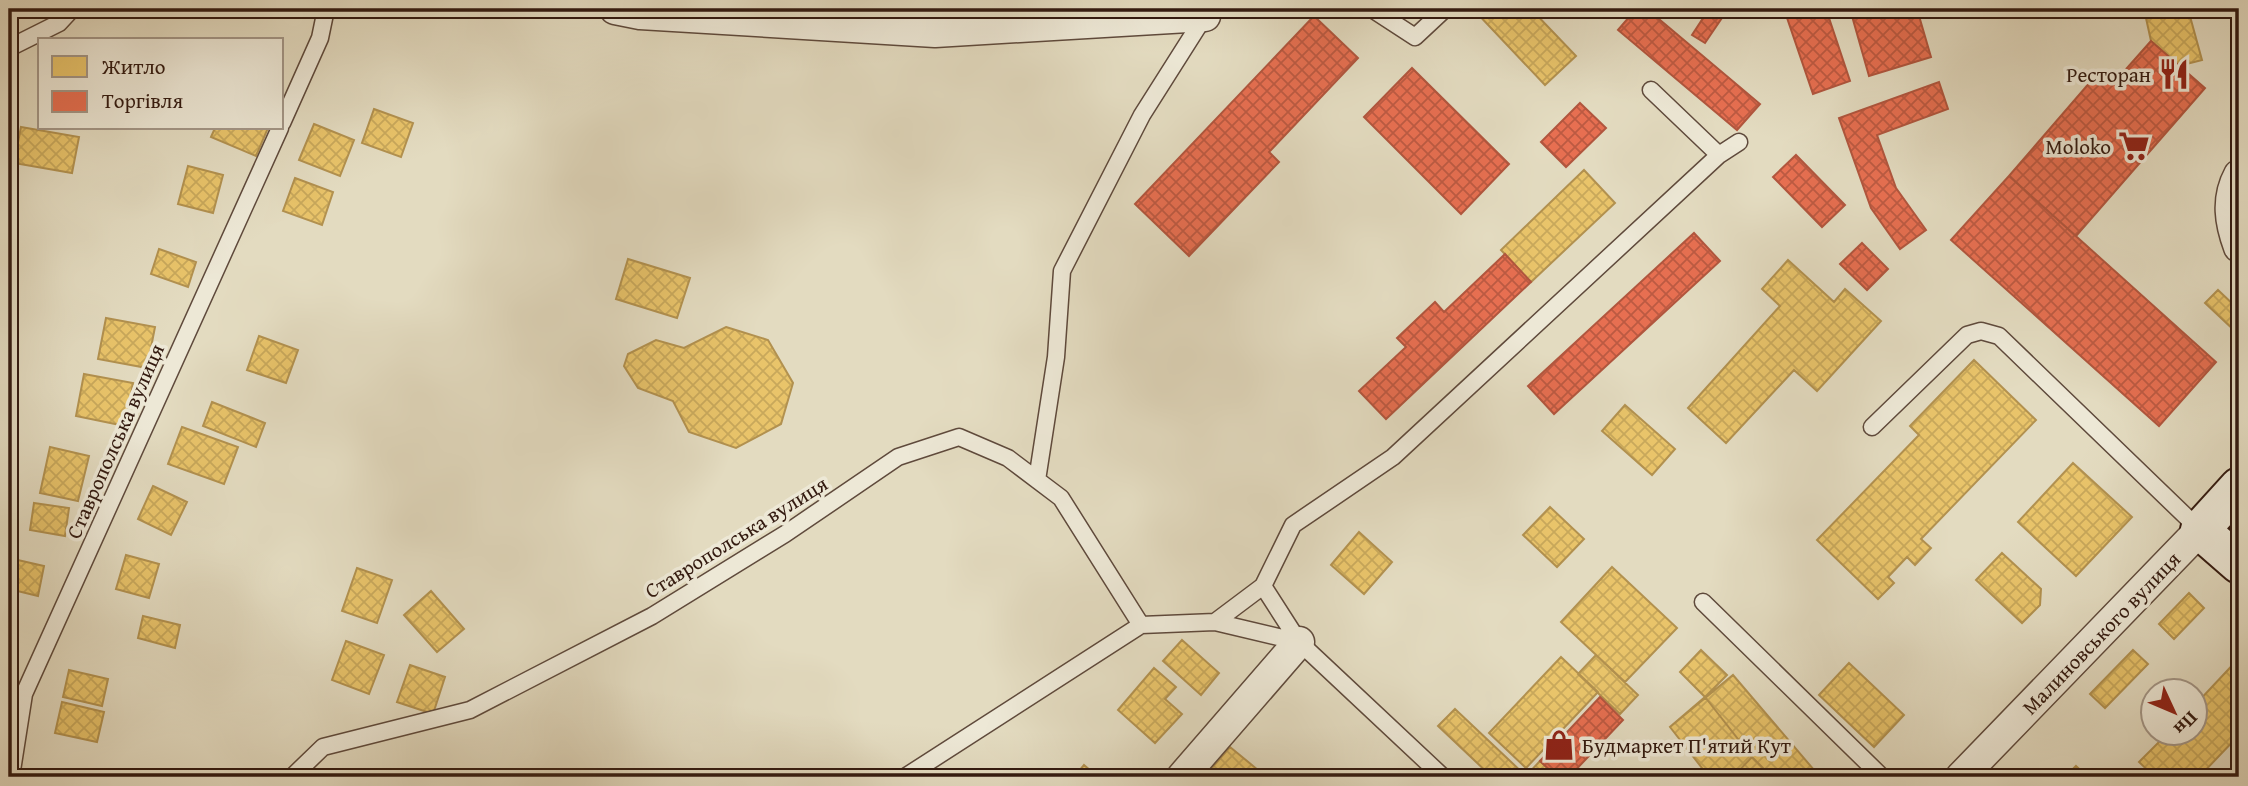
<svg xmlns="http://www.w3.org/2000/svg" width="2248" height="786" viewBox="0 0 2248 786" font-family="'Gentium Book Plus',serif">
  <defs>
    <pattern id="homes-cross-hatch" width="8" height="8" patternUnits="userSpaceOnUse" patternTransform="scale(1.75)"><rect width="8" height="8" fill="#e9c46a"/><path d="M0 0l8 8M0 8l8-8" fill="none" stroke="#c8a85b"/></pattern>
    <pattern id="shops-cross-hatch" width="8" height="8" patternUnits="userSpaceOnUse" patternTransform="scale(1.75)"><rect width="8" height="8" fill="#e76f51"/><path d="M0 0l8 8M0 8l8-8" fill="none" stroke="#bc5a42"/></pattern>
  </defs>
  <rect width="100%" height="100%" fill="#e3dbc0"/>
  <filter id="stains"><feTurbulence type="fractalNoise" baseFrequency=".00286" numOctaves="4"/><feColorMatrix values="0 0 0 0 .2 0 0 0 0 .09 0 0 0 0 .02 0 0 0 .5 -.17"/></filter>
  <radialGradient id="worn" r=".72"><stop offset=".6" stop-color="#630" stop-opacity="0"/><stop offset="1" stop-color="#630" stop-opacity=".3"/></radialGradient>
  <path fill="url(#homes-cross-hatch)" stroke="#b2914f" stroke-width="2" d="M1473,9h58l45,47 -31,29z
    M2144,9h44l14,51 -23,6 -28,-25z
    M374,109l39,14 -12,34 -39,-14z
    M314,124l40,16 -14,36 -41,-16z
    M21,127l58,10 -7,36 -58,-10z
    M215,128h53l-12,28 -45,-19z
    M188,166l35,9 -10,38 -35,-9z
    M1584,170l31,33 -84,79 -30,-32z
    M295,178l38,14 -11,33 -39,-14z
    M159,249l37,13 -8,25 -37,-13z
    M628,259l62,19 -13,40 -61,-19z
    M1788,260l46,42 11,-13 36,32 -64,70 -23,-21 -68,73 -38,-35 92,-102 -18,-17z
    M2218,290l21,20v25l-34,-32z
    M106,318l49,9 -8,41 -49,-9z
    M726,327l42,13 25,43 -12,41 -45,24 -47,-16 -16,-31 -35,-13 -14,-22 4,-12 28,-14 28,8z
    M259,336l39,14 -12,33 -39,-13z
    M1974,360l62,60 -115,119 10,9 -16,17 -8,-8 -19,20 6,6 -16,16 -61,-59 102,-105 -9,-9z
    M84,374l49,9 -8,43 -49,-10z
    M212,402l53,21 -9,24 -53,-21z
    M1625,405l50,44 -23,26 -50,-44z
    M182,427l56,20 -14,37 -56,-20z
    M50,447l39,9 -11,45 -38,-8z
    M2073,463l59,54 -56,59 -58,-54z
    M153,486l34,16 -16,33 -33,-16z
    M34,503l35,5 -4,28 -35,-6z
    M1550,507l34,32 -27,28 -34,-32z
    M1359,532l33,30 -28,32 -33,-29z
    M2002,553l39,36 -1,16 -18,18 -46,-43z
    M126,555l33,9 -10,34 -33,-9z
    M9,558l35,8 -6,30 -29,-7z
    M1612,567l65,61 -52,54 -64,-60z
    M357,568l35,12 -15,43 -35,-12z
    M431,591l33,38 -27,23 -33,-37z
    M2189,593l15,15 -30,31 -15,-15z
    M143,616l37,9 -5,23 -37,-10z
    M1182,640l37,33 -18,22 -38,-34z
    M346,641l38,14 -15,39 -37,-14z
    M1701,650l26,25 -22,22 -25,-25z
    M2133,650l15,14 -43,44 -15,-14z
    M1596,655l42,40 -18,19 -42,-40z
    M1561,657l37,35 -72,76 -37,-35z
    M2239,658v77l-40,42h-44l-16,-15 28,-28h29v-30z
    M1849,663l55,52 -30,32 -55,-52z
    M410,665l35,12 -12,37 -36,-12z
    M1154,668l22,19 -11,12 17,15 -27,29 -37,-33z
    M69,670l39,9 -6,27 -39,-9z
    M1733,675l87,102h-111l-39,-50z
    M1705,697l47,60 -19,20h-24l-39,-50z
    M62,702l42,10 -7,30 -42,-9z
    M1455,709l71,67 -34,1 -54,-51z
    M1230,747l28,23 -6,7h-48z
    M1752,757l20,20h-39z
    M1540,761l17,16h-32z
    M1084,765l14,12h-24z
    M2076,766l12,11h-23z"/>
  <path fill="url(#shops-cross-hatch)" stroke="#b1563e" stroke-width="2" d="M1636,9h11l113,95 -23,26 -119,-100z
    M1709,9h19l-23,34 -13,-8z
    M1784,9h42l24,72 -37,13z
    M1850,9h67l14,48 -62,19z
    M1314,16l44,42 -89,94 10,10 -90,94 -54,-52z
    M2151,41l54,47 -129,148 -67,-60 89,-103 14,12z
    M1412,68l97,96 -48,50 -97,-97z
    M1939,82l9,27 -71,26 19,53 30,42 -26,19 -29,-41 -32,-90z
    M1580,103l26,25 -40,39 -25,-25z
    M1796,155l49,50 -23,22 -49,-50z
    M2009,176l207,186 -57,64 -208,-186z
    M1694,233l26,28 -166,153 -26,-28z
    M1862,243l26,26 -21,21 -27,-26z
    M1505,254l26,28 -145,137 -27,-28 47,-44 -9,-9 38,-36 9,10z
    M1600,697l23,23 -54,57h-12l-17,-16z"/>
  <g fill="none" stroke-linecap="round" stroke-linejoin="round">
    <defs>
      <path id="lane" d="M1372,9l43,28 30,-28
        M9,48l50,-25 13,-14
        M282,123l38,-85 6,-29
        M1719,155l20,-13
        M1872,427l95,-92 14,-4 18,5 201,194
        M1037,480l19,-123 6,-86 80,-156 64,-101
        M1703,602l179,175
        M1215,622l48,-36
        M11,777l13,-83 256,-566
        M292,777l31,-30 147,-37 182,-94 133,-82 113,-77 61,-20 49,21 53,40 80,127
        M905,777l236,-152 74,-3 84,20
        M1443,777l-144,-135 -36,-56 30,-61 100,-68 326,-302 -68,-65"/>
      <path id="street" d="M615,9l25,5 295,18 270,-16
        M2239,175c-13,24 -9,48 0,72
        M1182,777l117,-135
        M1961,777l239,-247"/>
      <path id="secondary" d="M2239,487l-39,43 39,34"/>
    </defs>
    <use href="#lane" stroke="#5f4a3c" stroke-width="19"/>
    <use href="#street" stroke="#5f4a3c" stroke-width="33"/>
    <use href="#secondary" stroke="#331a10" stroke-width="42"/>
    <use href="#lane" stroke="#ede8d6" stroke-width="16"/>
    <use href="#street" stroke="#ede8d6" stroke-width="30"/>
    <use href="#secondary" stroke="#ede8d6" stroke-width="38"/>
  </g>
  <defs>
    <symbol id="restaurant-bare" viewBox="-9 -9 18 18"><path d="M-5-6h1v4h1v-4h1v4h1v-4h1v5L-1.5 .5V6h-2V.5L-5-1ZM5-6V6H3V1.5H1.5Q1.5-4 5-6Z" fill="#8f2418" stroke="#ede8d6" stroke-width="2.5" paint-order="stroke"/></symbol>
    <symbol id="supermarket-bare" viewBox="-9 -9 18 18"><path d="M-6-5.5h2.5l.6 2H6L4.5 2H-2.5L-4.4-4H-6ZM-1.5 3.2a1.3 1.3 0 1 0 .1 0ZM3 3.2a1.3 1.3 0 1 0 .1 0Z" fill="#8f2418" stroke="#ede8d6" stroke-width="2.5" paint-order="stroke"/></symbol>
    <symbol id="shop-bare" viewBox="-9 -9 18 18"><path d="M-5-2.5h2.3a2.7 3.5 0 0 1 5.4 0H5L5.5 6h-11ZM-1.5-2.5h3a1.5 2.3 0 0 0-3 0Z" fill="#8f2418" stroke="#ede8d6" stroke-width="2.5" paint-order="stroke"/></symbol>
  </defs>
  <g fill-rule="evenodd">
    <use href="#restaurant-bare" x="2152" y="52" width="44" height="44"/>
    <use href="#supermarket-bare" x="2112" y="124" width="44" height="44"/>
    <use href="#shop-bare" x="1537" y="723" width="44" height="44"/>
  </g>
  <g text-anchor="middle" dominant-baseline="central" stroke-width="7" stroke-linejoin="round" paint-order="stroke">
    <g font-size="21" fill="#331a10" stroke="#ede8d6" text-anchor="end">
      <text x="2151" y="74">Ресторан</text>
      <text x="2111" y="146">Moloko</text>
      <text x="1582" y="745" text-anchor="start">Будмаркет П'ятий Кут</text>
    </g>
    <g font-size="21" fill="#331a10" stroke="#ede8d6">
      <text transform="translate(115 441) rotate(-66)">Ставрополська вулиця</text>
      <text transform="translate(736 537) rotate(-32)">Ставрополська вулиця</text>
      <text transform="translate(2101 633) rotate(-46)">Малиновського вулиця</text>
    </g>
  </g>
  <rect width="2248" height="786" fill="none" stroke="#e3dbc0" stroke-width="35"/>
  <rect x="10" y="10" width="2227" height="765" fill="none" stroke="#331a10" stroke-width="3.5"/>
  <rect x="18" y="18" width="2213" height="751" fill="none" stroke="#331a10" stroke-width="2"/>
  <rect x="38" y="38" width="245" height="91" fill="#ede8d6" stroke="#a39687" stroke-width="2"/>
  <rect x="52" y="56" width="35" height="21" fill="#e9c46a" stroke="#a39687" stroke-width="2"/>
  <text x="102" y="74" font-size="21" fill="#331a10">Житло</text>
  <rect x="52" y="91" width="35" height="21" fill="#e76f51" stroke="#a39687" stroke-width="2"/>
  <text x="102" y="108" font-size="21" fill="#331a10">Торгівля</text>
  <g transform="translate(2174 712) rotate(134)"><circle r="33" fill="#ede8d6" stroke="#a39687" stroke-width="2"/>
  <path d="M0-5L12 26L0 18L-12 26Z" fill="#8f2418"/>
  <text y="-10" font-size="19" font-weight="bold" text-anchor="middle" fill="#331a10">Пн</text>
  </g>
  <rect width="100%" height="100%" filter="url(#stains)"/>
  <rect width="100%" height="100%" fill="url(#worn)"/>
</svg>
